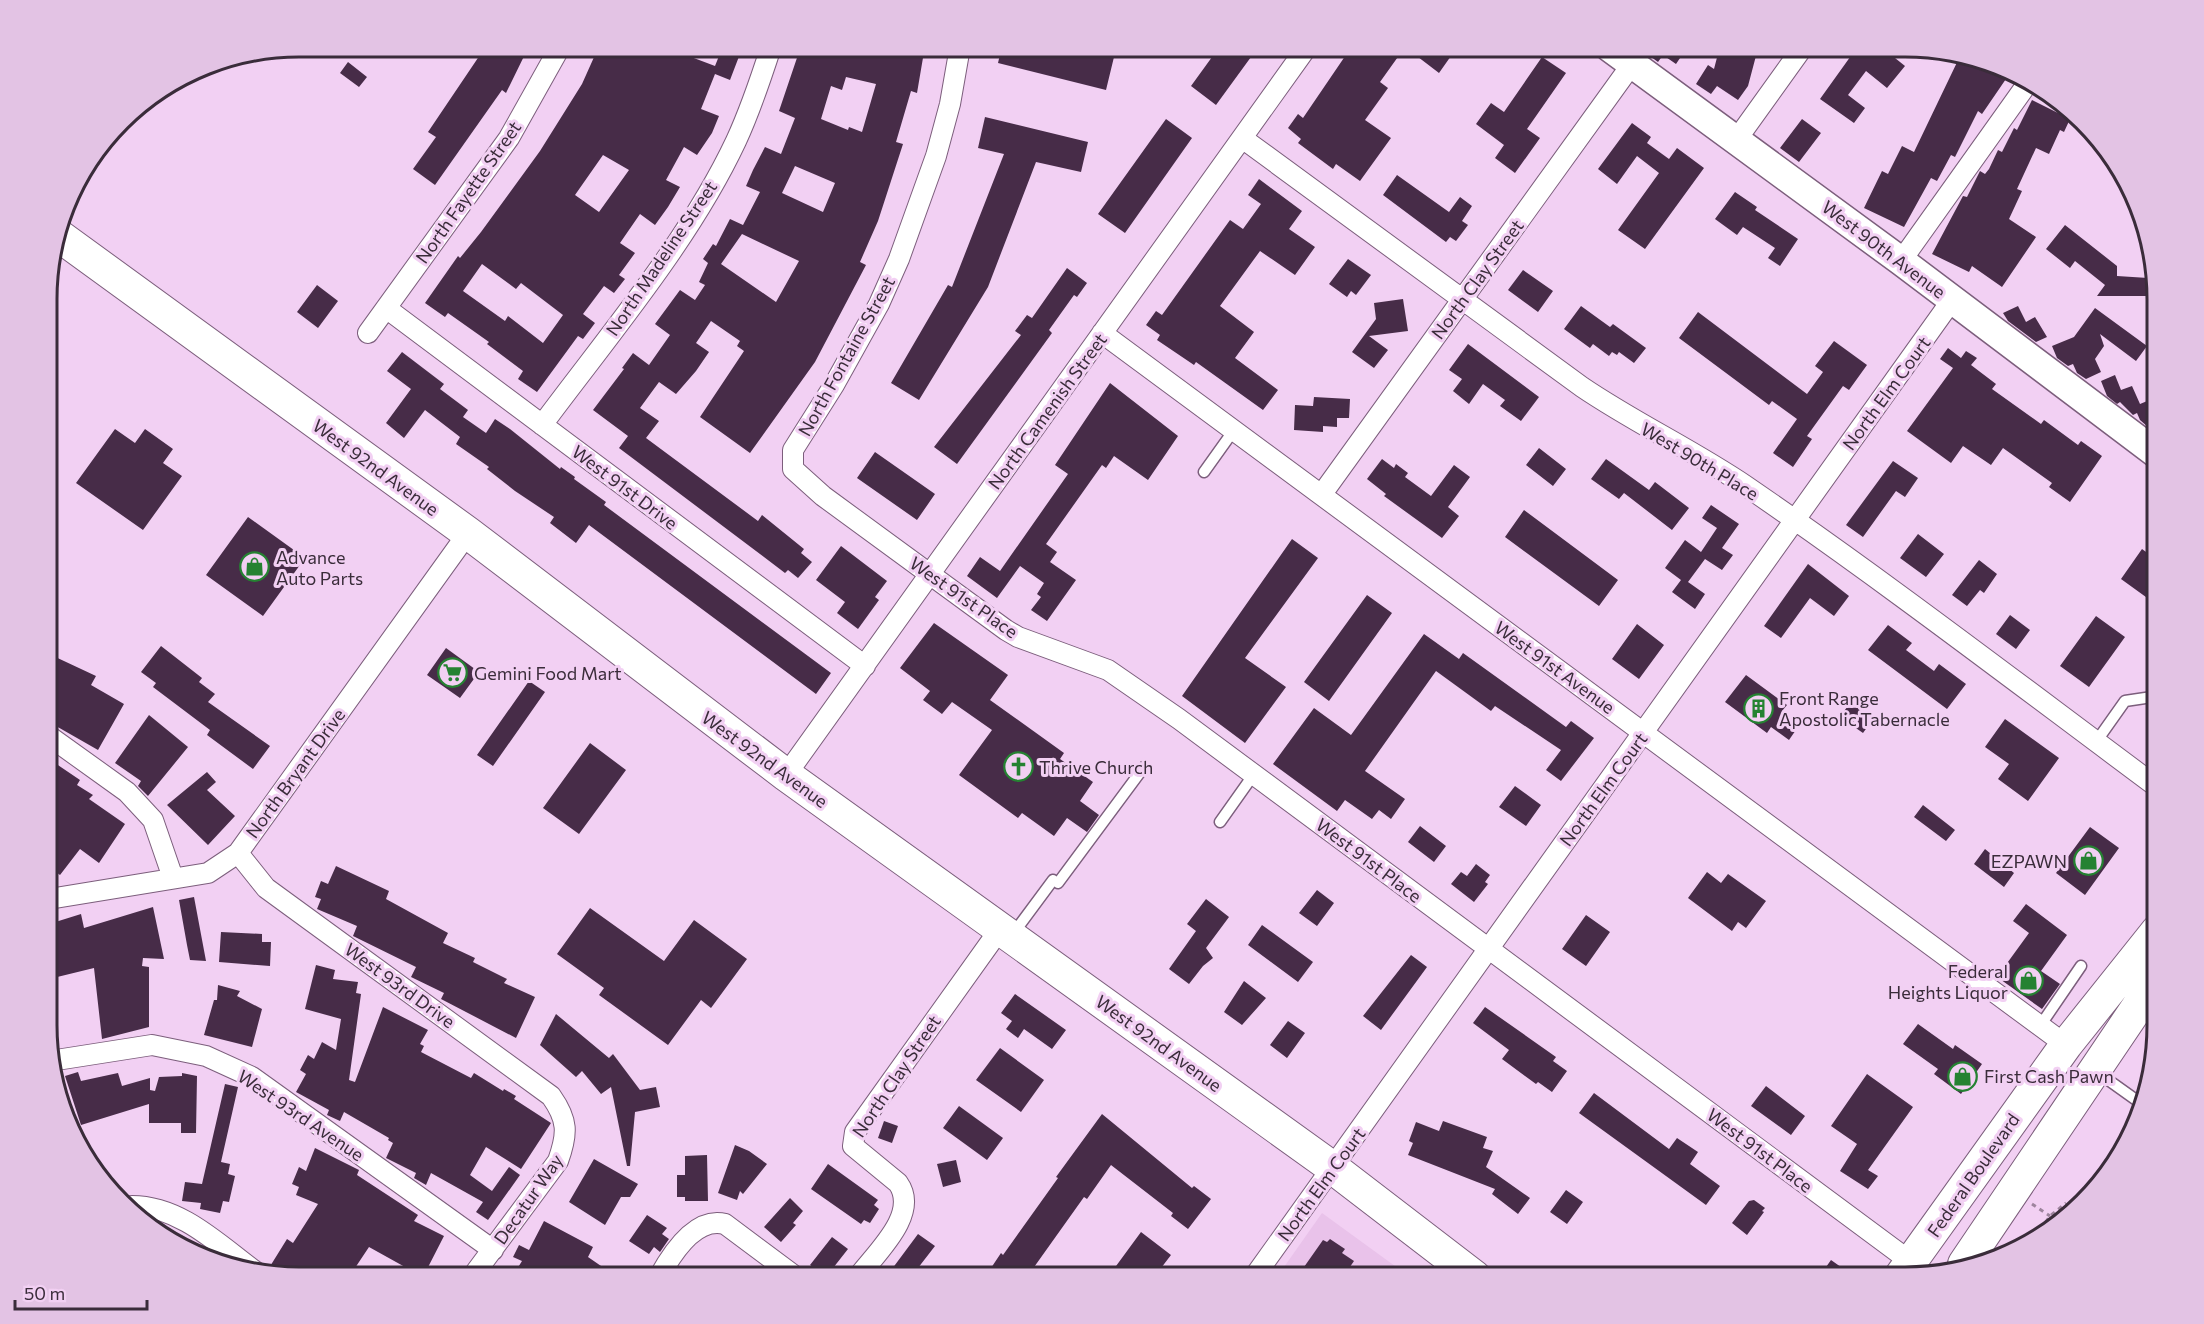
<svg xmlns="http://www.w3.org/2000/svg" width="2204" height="1324" viewBox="0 0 2204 1324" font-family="Commissioner,sans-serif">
  <rect width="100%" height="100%" fill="#f2d0f3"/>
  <path fill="#e9c2ea" d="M1322,1213l88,64h-133z"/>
  <path fill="#472c48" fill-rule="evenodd" d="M486,46h43l-23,47 -4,-3 -67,95 -22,-16 23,-32 -8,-5z
    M599,46h63l53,20 8,-20h20l-13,34 -15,-6 -14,35 18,7 -7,17 -15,22 -13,-8 -18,33 14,7 -12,20 -13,18 -15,-11 -20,29 15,10 -16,22 6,4 -11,14 -10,-7 -21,28 12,9 -12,16 -5,-3 -41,56 -19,-13 5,-8 -36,-27 2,-2 -41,-29 -3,4 -20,-14 33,-47 2,2 21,-26 59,-81 42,-67zM603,155l26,15 -30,42 -24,-17zM482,264l34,25 5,-6 42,32 -20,28 -35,-27 -3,5 -42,-30z
    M801,46h124l-8,47 -6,-2 -15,51 7,2 -25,77 -18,41 6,3 -51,97 -65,91 -50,-36 44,-66 -7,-5 3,-5 -29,-20 -15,22 13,9 -13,19 -20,23 -17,-12 -19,26 19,13 -13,17 112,83 4,-6 42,34 -3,4 11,9 -14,16 -10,-8 -3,3 -33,-25 -133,-100 9,-12 -35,-26 31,-41 -2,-1 11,-15 16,12 21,-30 -15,-11 25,-34 15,10 10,-15 -6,-3 9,-19 -5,-4 10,-15 3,2 14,-27 13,6 17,-33 -14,-6 7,-16 12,-23 16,7 14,-36 -16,-7zM846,77l30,7 -14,48 -13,-5 -1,3 -27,-11 10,-33 11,4zM795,166l40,17 -12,29 -41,-19zM742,234l57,27 -23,41 -55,-38z
    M1002,46h68l44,11 -8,33 -108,-27z
    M1220,46h39l-43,59 -25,-19z
    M1352,46h106l-19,27 -34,-26 -25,35 8,6 -23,32 26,18 -31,43 -24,-17 -3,5 -35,-26 3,-4 -13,-11 10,-14 5,4z
    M1636,46h52l-12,18 -13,-9 -5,7z
    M1720,46l37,6 -9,34 -10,14 -21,-14 -6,8 -15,-10 12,-19 6,4z
    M1858,46h22l25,20 -18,22 -21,-17 -18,24 17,13 -11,15 -34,-24z
    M1961,54l7,1 40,21 -26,38 -4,-3 -23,46 -4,-2 -14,26 -6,-3 -27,49 -40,-19 18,-37 6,3 14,-28 12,6z
    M1542,57l24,16 -39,56 13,9 -25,35 -20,-15 9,-13 -28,-21 15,-21 13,9z
    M348,62l19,15 -8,10 -19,-14z
    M2032,100l38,19 -6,13 -4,-2 -11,24 -13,-6 -19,41 5,2 -13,28 27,18 -34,50 -30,-21 -3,6 -37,-18 31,-58 4,1 13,-26 5,3 4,-5 9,-19 4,2 12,-24 3,2z
    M985,117l103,25 -7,30 -45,-10 -48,125 -69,113 -28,-17 57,-98 4,2 52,-133 -26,-6z
    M1166,119l26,19 -67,95 -27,-19z
    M1802,119l19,14 -22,29 -19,-14z
    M1632,123l19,14 -4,6 22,16 8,-11 27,20 -59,81 -27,-19 41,-57 -22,-17 -20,28 -19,-15z
    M1397,175l52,37 11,-15 12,9 -10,15 6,4 -12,16 -6,-4 -4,5 -63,-47z
    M1259,179l43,32 -13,18 26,18 -20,28 -35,-24 -40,55 34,26 -19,26 43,32 -15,20 -67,-48 -2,3 -37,-25 3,-5 -14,-10 10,-14 6,4 68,-95 13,9 18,-25 -13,-9z
    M1735,192l22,15 -2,3 43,29 -18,27 -12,-8 7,-10 -32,-21 -6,8 -22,-16z
    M2065,225l52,41v10l31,2 1,18h-52l8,-11 -30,-24 -5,7 -24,-19z
    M1348,259l23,16 -15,20 -5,-4 -4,6 -18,-13z
    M1067,268l20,15 -10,14 -3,-2 -25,35 3,3 -95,131 -23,-17 87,-112 -6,-4 12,-16 5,3z
    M1523,270l30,21 -15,21 -30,-22z
    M317,285l21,16 -20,27 -21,-16z
    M1403,299l5,32 -39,5 19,14 -14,18 -22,-16 24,-33 -2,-16z
    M1581,306l29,21 3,-3 33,24 -12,15 -15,-11 -2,3 -5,-3 -3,4 -16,-12 -3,4 -26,-19z
    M2018,306l8,16 9,-5 12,20 -11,5 -28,-21 -5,-8z
    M2095,308l52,38 -11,15 -36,-27 4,12 -9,13 6,13 -15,7 -9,-6 -4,-9 -5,2 -11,-8 -5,-12 22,-9z
    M1698,312l109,82 16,-22 -8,-6 19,-25 33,24 -18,25 -6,-4 -36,50 5,3 -19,28 -20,-14 24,-34 -25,-18 -3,4 -90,-67z
    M1468,344l71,53 -18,24 -21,-15 5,-6 -22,-16 -14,20 -16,-13 9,-12 -13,-9z
    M1948,348l13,10 5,-7 11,7 -6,7 25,19 -4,5 49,35 3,-4 34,25 3,-4 21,15 -32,46 -21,-15 3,-4 -49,-35 -12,17 -28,-19 -12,17 -44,-32 46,-63 -13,-9z
    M402,352l42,32 -4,5 28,21 -5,7 23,16 9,-14 15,10 50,40 1,-2 14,10 -1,2 32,23 -2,3 227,168 -15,21 -227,-169 -13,18 -26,-20 4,-6 -39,-26 -28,-22 2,-2 -33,-23 4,-7 -35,-27 -21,28 -18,-15 25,-34 -24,-18z
    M2115,375l6,15 11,-4 8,18 12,-5 5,13v11l-9,4 -8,-7 -3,-7 -4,2 -13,-13 -3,2 -10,-8 -6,-15z
    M1110,383l68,53 -30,44 -34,-24 -8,12 -4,-3 -56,79 11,8 -7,10 26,18 -29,41 -16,-11 10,-13 -4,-3 7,-11 -24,-17 -23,32 -30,-22 13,-19 20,14 68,-97 -13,-9z
    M1314,397l36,2 -1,19h-12v9l-14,-1v6l-29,-2 1,-25 18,1z
    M115,429l20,14 10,-14 28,20 -10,14 19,13 -39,54 -67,-47z
    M1539,448l27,21 -13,17 -27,-21z
    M875,452l60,42 -18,26 -60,-42z
    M1382,459l12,9 2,-4 12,9 -3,4 26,19 23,-31 16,12 -22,30 11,9 -17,22 -58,-42 2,-2 -19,-15z
    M1606,459l43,31 6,-8 34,26 -17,22 -48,-37 -5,6 -28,-20z
    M1893,461l25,17 -13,19 -9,-6 -33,46 -17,-12z
    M1711,505l28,19 -17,24 11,7 -11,15 -17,-11 -17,23 17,12 -10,15 -23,-17 9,-12 -16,-12 20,-28 16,12 16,-24 -15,-10z
    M1524,510l94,70 -19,26 -94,-69z
    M248,517l57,41 -42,58 -57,-41z
    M1918,534l26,20 -18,23 -26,-19z
    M1292,539l26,19 -73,100 41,29 -41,56 -63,-47z
    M841,546l46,35 -12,16 4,3 -21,29 -21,-16 8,-11 -29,-22z
    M2142,549l15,11v45l-36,-26z
    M1979,560l18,14 -13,19 -4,-3 -13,16 -15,-11z
    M1808,564l41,32 -15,20 -24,-18 -29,40 -17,-12z
    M1367,595l25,18 -63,88 -25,-19z
    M2010,615l20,15 -14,19 -20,-15z
    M2096,616l29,21 -36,50 -29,-21z
    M934,623l74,52 -18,25 74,53 -4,6 33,23 -13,19 19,14 -12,17 -20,-14 -13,18 -32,-23 -4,5 -59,-43 33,-45 -40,-28 -10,12 -19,-14 7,-9 -30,-23z
    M1637,624l27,21 -25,34 -27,-20z
    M1888,625l24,18 -6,7 28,21 5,-7 27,20 -19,25 -79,-59z
    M1424,634l35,25 4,-6 103,74 5,-6 23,17 -33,43 -15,-11 15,-20 -66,-44 -4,5 -55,-40 -71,100 40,28 -14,20 -12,-9 -7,9 -27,-19 -8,11 -64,-47 41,-56 37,27z
    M161,646l41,32 -3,4 16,12 -7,8 62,44 -17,23 -46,-34 3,-5 -57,-43 3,-4 -15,-11z
    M446,648l33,24 -19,26 -33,-23z
    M49,654l47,22 -5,9 33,19 -26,46 -49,-28z
    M1746,675l41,30 -5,6 18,13 -11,16 -18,-13 -4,6 -42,-31z
    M529,681l16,11 -52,74 -16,-11z
    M1852,700l23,16 -12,17 -23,-16z
    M149,715l39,32 -40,49 -10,-10 3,-5 -26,-18z
    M2005,719l54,39 -31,43 -30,-22 11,-15 -24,-17z
    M590,743l36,27 -47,64 -36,-26z
    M49,759l31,21 -3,5 16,10 -4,4 36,25 -26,39 -19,-14 -20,26 -11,-8z
    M207,772l9,10 -9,8 28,26 -27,29 -41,-40z
    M1515,786l26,19 -15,21 -27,-19z
    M1923,805l32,25 -9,11 -32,-24z
    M1420,826l26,20 -12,16 -26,-20z
    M2090,827l29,21 -34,47 -29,-22z
    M1985,849l29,24 -10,14 -30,-23z
    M1476,864l14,11 -5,7 3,2 -14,18 -23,-18 10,-12 6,4z
    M336,866l53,25 -3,8 62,34 -5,10 32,15 -2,4 34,17 -3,4 31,14 -19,41 -75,-39 3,-6 -33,-16 5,-10 -63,-31 4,-10 -40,-17 4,-10 -6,-2 6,-16 7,3z
    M1707,872l14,11 7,-9 38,27 -20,27 -8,-6 -6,9 -44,-33z
    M1317,890l17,13 -17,23 -18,-13z
    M194,897l12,64 -16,-1 -3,-15 -8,-45z
    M1206,899l23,18 -23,31 7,10 -10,8 -14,18 -20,-15 27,-38 -9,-7z
    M2026,904l41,31 -26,36 19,13 -18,25 -45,-32 32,-44 -16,-12z
    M153,907l11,52 -21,-1 -1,8 7,1v60l-47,12 -8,-71 -45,11v-55l32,-10 3,14z
    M590,908l74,53 30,-41 53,39 -36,49 -10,-8 -33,45 -69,-50 5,-7 -47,-34z
    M1586,915l24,17 -24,34 -24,-17z
    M1262,925l51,37 -15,20 -50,-37z
    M221,932l41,2v8h9l-1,24 -51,-4z
    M1411,955l16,12 -46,63 -18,-14z
    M316,965l19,5 -2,9 25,3 -2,11 5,1 -12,86 6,2 28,-75 45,23 -8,14 4,2 -3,6 50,26 3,-5 29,18 1,-2 12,7 -2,3 37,24 -30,46 -35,-22 -16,28 22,16 17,-24 11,8 -32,45 -12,-8 7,-10 -52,-29 -5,12 -12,-7 2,-5 -30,-15 7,-15 -5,-3 1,-2 -45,-26 -4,9 -13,-6 2,-5 -33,-18 10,-18 -6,-4 8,-15 6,4 8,-17 14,8 5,-31 -36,-10z
    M1244,981l22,17 -24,27 -18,-13z
    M218,985l22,6 -3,5 25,13 -10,38 -48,-12 10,-35h3z
    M1015,994l51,36 -14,19 -28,-20 -6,9 -12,-9 6,-8 -11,-8z
    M1485,1007l71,50 -3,4 14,10 -15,21 -14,-10 -2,2 -34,-25 7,-9 -36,-27z
    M556,1014l53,44 4,-4 27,36 16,-3 4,20 -25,5 -5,54h-3l-16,-79 -10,7 -19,-23 -6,6 -36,-32z
    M1288,1021l17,12 -18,25 -17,-13z
    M1918,1024l35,25 2,-4 27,19 -21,30 -27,-20 4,-5 -35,-25z
    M1000,1048l44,32 -23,32 -45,-32z
    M78,1072l3,9 37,-8 4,13 28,-8v12l5,1 4,-14 23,-1v-3l15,3 -1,57h-15v-10h-32v-19l-68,21 -16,-49z
    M1867,1074l46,33 -45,63 10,6 -10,13 -28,-18 17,-27 -26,-18z
    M225,1084l13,3 -17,75 9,2 -2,10 7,2 -6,26 -6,-1 -3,12 -20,-4 1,-6 -19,-2 3,-19 17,2z
    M1766,1086l39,30 -14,19 -40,-29z
    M1594,1093l75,56 8,-11 21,14 -8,12 30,22 -14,19 -127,-92z
    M959,1106l44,32 -16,22 -44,-32z
    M1102,1114l90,74 2,-2 17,13 -23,30 -17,-13 2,-3 -62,-48 -24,34 -3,-2 -57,80h-29l-9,-6 12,-18 2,2 55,-77 -2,-1z
    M884,1121l14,5 -6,17 -14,-5z
    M1443,1121l44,16 -4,11 10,3 -7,16 44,31 -12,16 -26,-20 3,-5 -87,-34 5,-12 -4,-2 7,-19 23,9z
    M735,1145l14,6 18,13 -24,30 -3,-3 -3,9 -19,-7z
    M315,1148l44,22 -2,5 61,40 -4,6 30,15 -21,41 -54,-30 -20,30h-50l-19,-2 -11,-7 18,-29 6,4 25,-39 -22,-9 3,-8 -7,-3 7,-17 7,4z
    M707,1155l1,46h-23v-4h-8v-22h8v-19z
    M594,1159l44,25 -8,13h-9l-16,28 -36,-23z
    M956,1160l5,22 -18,5 -6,-23z
    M828,1164l50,36 -4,5 5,4 -9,14 -6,-3 -3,4 -50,-35z
    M1566,1190l17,12 -16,22 -17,-12z
    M790,1198l13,13 -10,12 3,2 -15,17 -17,-15z
    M1754,1200l11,8 -3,3 2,1 -17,23 -15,-12 17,-22z
    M647,1215l20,13 -5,6 7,5 -9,13 -6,-5 -5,7 -20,-13z
    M544,1221l49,26 -5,10 29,20h-105l10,-16 -9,-4 6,-12 10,5z
    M1141,1232l30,23 -13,17 -3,-2 -6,7h-41z
    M918,1234l17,12 -24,31h-7l-12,-8z
    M832,1237l16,12 -22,28 -16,-12z
    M1330,1239l15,10 -3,4 12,8 -11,16h-46l26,-37 4,2z
    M1831,1260l24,17h-36z"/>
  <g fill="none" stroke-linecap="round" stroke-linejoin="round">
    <defs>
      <path id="lane" d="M1204,472l30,-42
        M2096,742l29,-41 27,-4 5,-7
        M1220,822l34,-48
        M1058,883l86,-116
        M1013,934l40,-54
        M2040,1026l41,-60
        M2097,1072l42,30"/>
      <path id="street" d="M960,47l-10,57 -14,52 -37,103 -20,45 -45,81 -41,65v19l30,27 183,134 12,7 90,33 71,49 732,543
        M1242,138l340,249c53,36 111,63 164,99 140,96 275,200 411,301
        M1737,139l66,-92
        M1901,261l129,-181
        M386,308l479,358
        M368,333l141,-195 51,-91
        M1102,333l964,712
        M542,425c66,-89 147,-184 194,-284 14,-30 25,-63 35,-94
        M1322,494l310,-430
        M49,736l78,56 26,28 20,58
        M786,775l521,-728
        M238,853l28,35 285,208c17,24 17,37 7,65l-86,116
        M49,899l159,-26 30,-20 230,-320
        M50,1061l102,-16 54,11 46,21 241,173
        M132,1206c49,0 87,39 124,66
        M659,1277c12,-22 36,-61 66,-53l71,53
        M858,1277c18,-24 62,-63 40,-94l-45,-37 2,-14 145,-203
        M1254,1277l698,-977"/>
      <path id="secondary" d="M1609,47l292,214 256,193"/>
      <path id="primary" d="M58,235l410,298 318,242 547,393 142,109
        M1964,1264l193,-286
        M1900,1277l166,-232 91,-114"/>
    </defs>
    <use href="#lane" stroke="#7c5e7c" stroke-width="13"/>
    <use href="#street" stroke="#7c5e7c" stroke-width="22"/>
    <use href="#secondary" stroke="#7c5e7c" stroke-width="31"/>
    <use href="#primary" stroke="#7c5e7c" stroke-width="34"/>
    <path stroke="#9e859e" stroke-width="3" stroke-dasharray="4.5 4.5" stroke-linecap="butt" d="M2032,1204l18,12
      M2030,1244l20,-28 16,-13"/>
    <use href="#lane" stroke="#fff" stroke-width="10"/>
    <use href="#street" stroke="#fff" stroke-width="20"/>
    <use href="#secondary" stroke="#fff" stroke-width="28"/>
    <use href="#primary" stroke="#fff" stroke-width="32"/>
  </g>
  <defs>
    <symbol id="shop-ring" viewBox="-11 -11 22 22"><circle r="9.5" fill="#f2d0f3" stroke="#258232" stroke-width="1.5"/><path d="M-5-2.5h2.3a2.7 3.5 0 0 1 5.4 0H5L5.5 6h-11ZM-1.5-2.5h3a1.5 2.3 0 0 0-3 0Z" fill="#258232"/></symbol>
    <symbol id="supermarket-ring" viewBox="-11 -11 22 22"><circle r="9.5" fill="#f2d0f3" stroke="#258232" stroke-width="1.5"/><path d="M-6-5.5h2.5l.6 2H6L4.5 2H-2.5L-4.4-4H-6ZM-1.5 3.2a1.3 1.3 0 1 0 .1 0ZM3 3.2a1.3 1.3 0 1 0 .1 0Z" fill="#258232"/></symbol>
    <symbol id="building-ring" viewBox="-11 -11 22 22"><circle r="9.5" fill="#f2d0f3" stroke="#258232" stroke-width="1.5"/><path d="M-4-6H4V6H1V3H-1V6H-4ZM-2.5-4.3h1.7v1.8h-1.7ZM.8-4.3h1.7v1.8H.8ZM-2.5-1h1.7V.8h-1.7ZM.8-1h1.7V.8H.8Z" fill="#258232"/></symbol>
    <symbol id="church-ring" viewBox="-11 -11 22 22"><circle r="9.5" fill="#f2d0f3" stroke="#258232" stroke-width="1.5"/><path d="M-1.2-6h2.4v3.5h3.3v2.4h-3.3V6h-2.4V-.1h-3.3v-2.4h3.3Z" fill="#258232"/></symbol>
  </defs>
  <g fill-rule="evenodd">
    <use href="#shop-ring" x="238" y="550" width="33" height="33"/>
    <use href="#supermarket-ring" x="436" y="656" width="33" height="33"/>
    <use href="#building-ring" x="1742" y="692" width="33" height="33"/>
    <use href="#church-ring" x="1002" y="750" width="33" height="33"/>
    <use href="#shop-ring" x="2072" y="844" width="33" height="33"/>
    <use href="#shop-ring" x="2012" y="964" width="33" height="33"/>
    <use href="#shop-ring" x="1946" y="1060" width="33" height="33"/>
  </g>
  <g text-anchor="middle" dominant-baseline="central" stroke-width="6" stroke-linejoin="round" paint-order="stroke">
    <g font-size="18" fill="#3a2c3a" stroke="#f2d0f3">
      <text transform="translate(468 192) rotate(-55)">North Fayette Street</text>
      <text transform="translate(1884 249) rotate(37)">West 90th Avenue</text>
      <text transform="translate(661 258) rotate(-56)">North Madeline Street</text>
      <text transform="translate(1477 279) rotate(-54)">North Clay Street</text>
      <text transform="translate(846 356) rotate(-61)">North Fontaine Street</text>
      <text transform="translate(1886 393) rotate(-54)">North Elm Court</text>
      <text transform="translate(1047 411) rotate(-54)">North Camenish Street</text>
      <text transform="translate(1700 461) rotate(31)">West 90th Place</text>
      <text transform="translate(376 467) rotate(36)">West 92nd Avenue</text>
      <text transform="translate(625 487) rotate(37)">West 91st Drive</text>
      <text transform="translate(964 597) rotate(35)">West 91st Place</text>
      <text transform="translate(1555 667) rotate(36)">West 91st Avenue</text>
      <text transform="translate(765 759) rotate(36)">West 92nd Avenue</text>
      <text transform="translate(295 773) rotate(-54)">North Bryant Drive</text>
      <text transform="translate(1603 789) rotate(-54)">North Elm Court</text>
      <text transform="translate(1369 860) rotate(37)">West 91st Place</text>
      <text transform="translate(400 985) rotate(36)">West 93rd Drive</text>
      <text transform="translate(1159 1043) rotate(36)">West 92nd Avenue</text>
      <text transform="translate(896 1076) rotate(-56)">North Clay Street</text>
      <text transform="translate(301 1115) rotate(34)">West 93rd Avenue</text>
      <text transform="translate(1760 1150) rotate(37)">West 91st Place</text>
      <text transform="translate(1973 1175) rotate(-55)">Federal Boulevard</text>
      <text transform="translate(1321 1184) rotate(-54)">North Elm Court</text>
      <text transform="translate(528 1199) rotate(-55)">Decatur Way</text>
    </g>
    <g font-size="18" fill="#3a2c3a" stroke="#f2d0f3" text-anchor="start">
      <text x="276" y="557">Advance<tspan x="276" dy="21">Auto Parts</tspan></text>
      <text x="474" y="673">Gemini Food Mart</text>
      <text x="1779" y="698">Front Range<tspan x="1779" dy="21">Apostolic Tabernacle</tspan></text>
      <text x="1039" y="767">Thrive Church</text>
      <text x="2067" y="861" text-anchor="end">EZPAWN</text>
      <text x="2008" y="971" text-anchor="end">Federal<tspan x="2008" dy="21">Heights Liquor</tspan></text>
      <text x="1984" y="1076">First Cash Pawn</text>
    </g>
  </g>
  <path d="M0 0H2204V1324H0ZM299 57H1905A242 242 0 0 1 2147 299V1025A242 242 0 0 1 1905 1267H299A242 242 0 0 1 57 1025V299A242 242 0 0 1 299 57Z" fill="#e3c3e4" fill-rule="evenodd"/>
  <path fill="none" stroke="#3a2c3a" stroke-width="3" d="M299 57H1905A242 242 0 0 1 2147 299V1025A242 242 0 0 1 1905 1267H299A242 242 0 0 1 57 1025V299A242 242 0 0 1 299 57Z"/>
  <path d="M15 1300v9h132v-9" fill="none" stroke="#3a2c3a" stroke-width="3"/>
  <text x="24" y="1300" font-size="18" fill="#3a2c3a" stroke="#f2d0f3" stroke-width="4.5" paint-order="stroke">50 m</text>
</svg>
